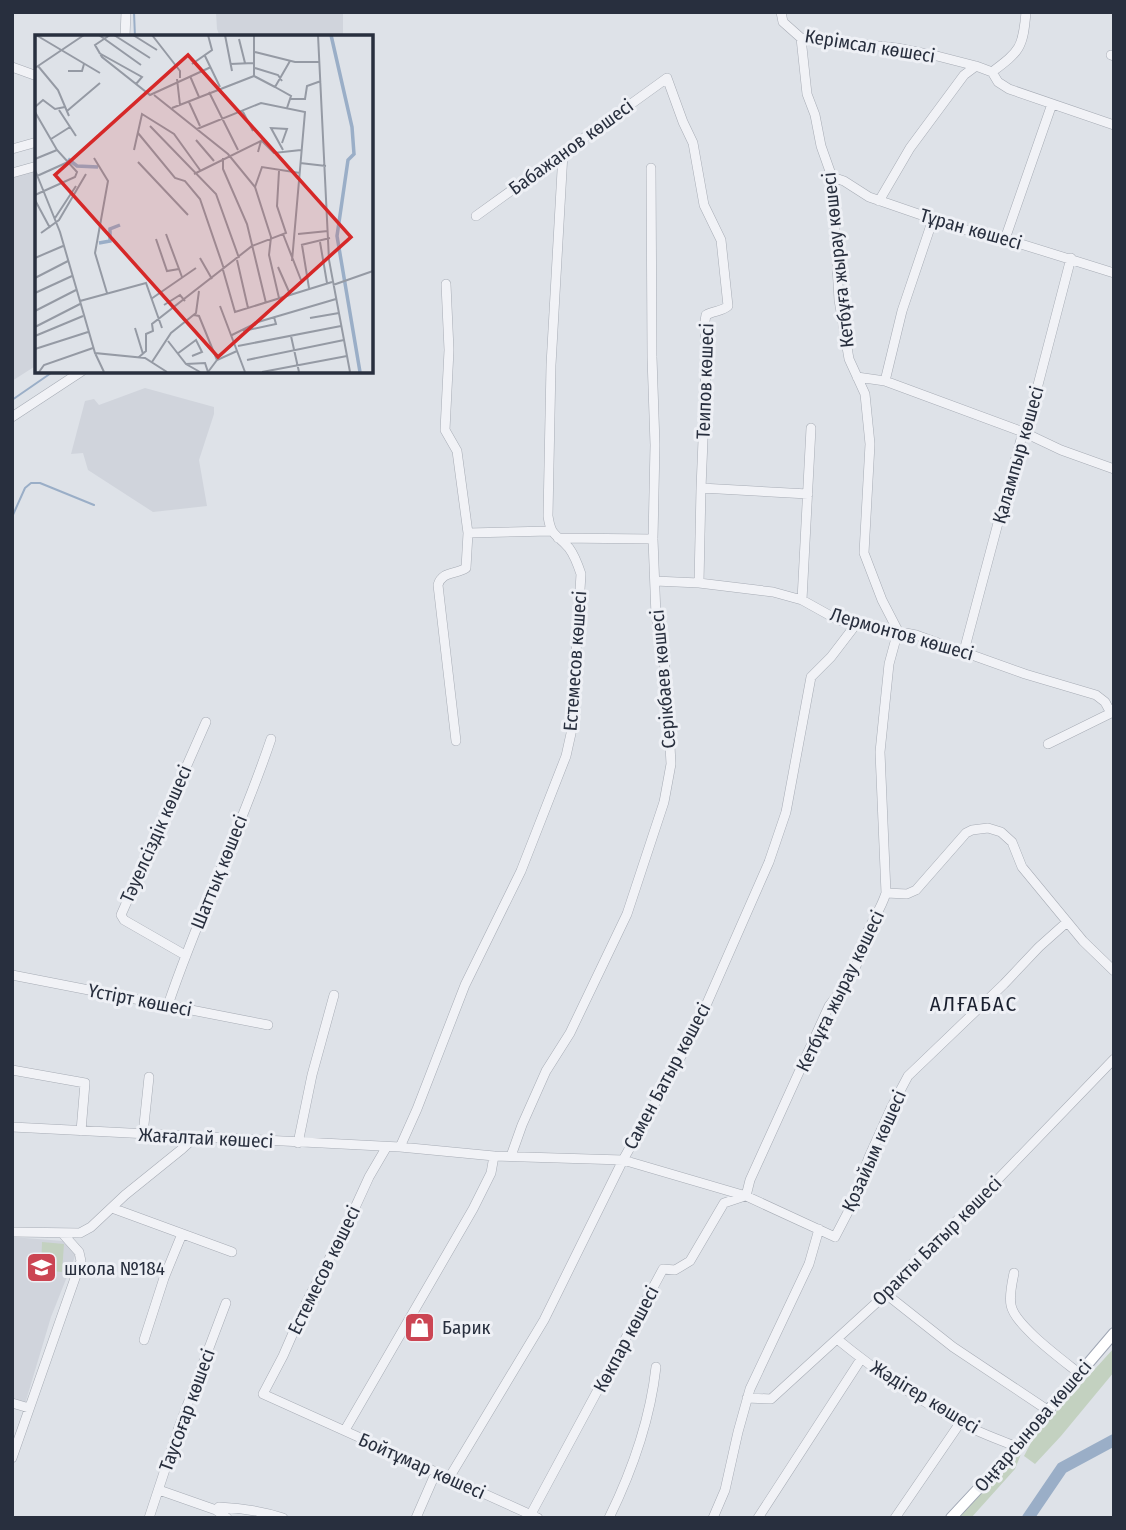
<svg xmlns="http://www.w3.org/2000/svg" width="1126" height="1530" viewBox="0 0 1126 1530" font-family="'Fira Sans Condensed',sans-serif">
  <rect width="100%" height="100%" fill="#dee2e8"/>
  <path fill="#d0d4dc" d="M216,12h127v25h-123l-3,-8z
    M37,169v196l-25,16v-205z
    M145,388l69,19v7l-15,46 8,46 -54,6 -65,-42 -5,-17 -12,1 14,-53 9,-2 5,6z
    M12,1237l51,4 13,13 -25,63 -26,87 -13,-4z"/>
  <path fill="#c3d1c0" d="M42,1242l22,2 -2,28 -21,-2z
    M1114,1348v24l-53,64 -26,28 -11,-8 11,-21z
    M1012,1453l9,1 -6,15 -44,49h-20z"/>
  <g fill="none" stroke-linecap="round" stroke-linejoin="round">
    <path stroke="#9aaec7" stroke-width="2" d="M134,12l1,25
      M12,400l42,-29
      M12,517l13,-29 6,-5h9l54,22"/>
    <path stroke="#9aaec7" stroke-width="12" d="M1028,1518l34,-50 52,-28"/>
    <defs>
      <path id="minor" d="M781,12l2,10 18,16 96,10 40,8 39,10 16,6 6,10 11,7 105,36
        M125,37l1,-25
        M1111,55l3,1
        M12,67l25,9
        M992,72c28,-21 31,-24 34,-60
        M12,149l25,-7
        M12,173l25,-7
        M832,177l12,4 25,16 93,32 43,10 109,34
        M879,201l31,-53 54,-73 12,-9
        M476,216l191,-138 16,44 10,21 11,62 17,35 7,66c-5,5 -15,5 -22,9l-1,6 1,47 -5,120 -2,95
        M1005,239l47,-135
        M446,284l3,66 -4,80 12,21 11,82 -2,35c-11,7 -24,3 -28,17l18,156
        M857,377l28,4 138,51 38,18 53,19
        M885,381l17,-70 31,-92
        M12,417l70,-46
        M701,488l107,6
        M468,533l82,-2
        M558,538l95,1
        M655,581l44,2 74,9 29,8 36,20 78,15 109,39 71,21 9,7 6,11 -63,31
        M802,600l9,-172
        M964,651l34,-128 25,-91 10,-28 38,-146
        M886,893l21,1 9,-4 50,-57 6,-3 16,-2 13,4 11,10 10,25 61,74 31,30
        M185,955l-61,-35 -3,-5 85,-193
        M12,975l256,50
        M168,1005c30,-90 73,-176 103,-266
        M12,1070l73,13 -4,48
        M12,1127l388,20 94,9 129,4 123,36 89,41 13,-25 21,-55 23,-51 16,-30 96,-92 35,-37 28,-25
        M143,1134l6,-57
        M298,1143l14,-68 22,-80
        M400,1147l17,-38 48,-124 56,-114 45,-115 8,-36 1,-52 6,-94c-3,-9 -6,-18 -12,-26 -13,-15 -18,-11 -21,-32l3,-151 12,-212
        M386,1148l-17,29 -22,48 -40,76 -24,55 -20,38 275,124
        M511,1156l11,-31 24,-54 24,-38 57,-119 37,-112 7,-38 -5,-90 -10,-58 -3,-77 2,-94 -3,-88 -1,-189
        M746,1196l4,-16 79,-174c12,-16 25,-32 32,-52 3,-6 3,-14 6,-21 6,-14 14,-24 19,-40l-6,-141 9,-88 9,-33 -16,-31 -18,-47 6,-109 -5,-50 -16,-35 -10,-59 -7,-123 -11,-31 -6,-31 -8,-21 -6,-56
        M112,1208l120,44
        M12,1232l68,1 11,-6 34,-32 57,-46 14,-13
        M1014,1273c-2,10 -5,22 -3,32 3,20 53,56 69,69
        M886,1294l67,53 96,64
        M837,1339c38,31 78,59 121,82 18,11 40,18 59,26
        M144,1340l20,-62 18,-44
        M747,1398l24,1 115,-105 20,-24 73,-71 135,-140
        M12,1403l17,5
        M345,1430l128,-221 18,-36 3,-17
        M12,1458l69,-197 -2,-9 -17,-19
        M449,1478l95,-158 79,-160 70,-125 76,-173 17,-50 25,-135 20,-20 26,-34
        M159,1490l57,20 11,8
        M216,1510l3,-3c22,1 43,4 64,11
        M531,1514l132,-245 12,1 15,-9 34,-58 21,-7
        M149,1518l30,-91 47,-124
        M416,1518l20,-46
        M609,1518c24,-49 41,-97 47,-151
        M713,1518l12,-28 13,-58 12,-43 59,-125 10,-35
        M758,1518l103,-159
        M895,1518l65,-95"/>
      <path id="major" d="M951,1518l66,-71 97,-114"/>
    </defs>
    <use href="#minor" stroke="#a7acb5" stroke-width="10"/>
    <use href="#major" stroke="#9ea5b3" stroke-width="12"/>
    <use href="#minor" stroke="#f1f2f6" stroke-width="9"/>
    <use href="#major" stroke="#fff" stroke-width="10"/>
  </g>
  <defs>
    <symbol id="school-square" viewBox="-11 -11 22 22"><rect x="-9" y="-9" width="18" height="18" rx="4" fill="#cb4553" stroke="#eef0f5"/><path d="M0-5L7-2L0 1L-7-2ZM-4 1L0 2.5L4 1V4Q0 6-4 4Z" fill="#fff"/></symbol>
    <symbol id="shop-square" viewBox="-11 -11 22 22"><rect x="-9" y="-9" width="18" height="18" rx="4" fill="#cb4553" stroke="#eef0f5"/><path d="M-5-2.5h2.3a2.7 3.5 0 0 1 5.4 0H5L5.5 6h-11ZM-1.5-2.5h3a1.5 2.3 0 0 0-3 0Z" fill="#fff"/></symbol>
  </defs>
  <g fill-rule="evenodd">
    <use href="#school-square" x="24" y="1250" width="35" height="35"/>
    <use href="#shop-square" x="402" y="1310" width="35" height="35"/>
  </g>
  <g text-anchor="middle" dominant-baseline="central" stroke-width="6" stroke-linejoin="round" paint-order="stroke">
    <g font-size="19" fill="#282f3e" stroke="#eef0f5">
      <text transform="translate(870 46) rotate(9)">Керімсал көшесі</text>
      <text transform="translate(571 147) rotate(-36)">Бабажанов көшесі</text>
      <text transform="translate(971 229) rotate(16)">Тұран көшесі</text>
      <text transform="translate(838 260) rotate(-96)">Кетбұға жырау көшесі</text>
      <text transform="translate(705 381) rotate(-88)">Теипов көшесі</text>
      <text transform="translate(1018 455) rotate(-74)">Қалампыр көшесі</text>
      <text transform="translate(902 634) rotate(16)">Лермонтов көшесі</text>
      <text transform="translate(575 661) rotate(-86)">Естемесов көшесі</text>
      <text transform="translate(663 679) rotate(-95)">Серікбаев көшесі</text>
      <text transform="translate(156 834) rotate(-66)">Тәуелсіздік көшесі</text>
      <text transform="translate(219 872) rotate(-68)">Шаттық көшесі</text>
      <text transform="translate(840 991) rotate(-64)">Кетбұға жырау көшесі</text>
      <text transform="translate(140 1000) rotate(11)">Үстірт көшесі</text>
      <text transform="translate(667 1076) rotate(-62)">Самен Батыр көшесі</text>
      <text transform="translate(206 1138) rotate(3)">Жағалтай көшесі</text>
      <text transform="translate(874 1151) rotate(-66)">Қозайым көшесі</text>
      <text transform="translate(937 1241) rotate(-45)">Оракты Батыр көшесі</text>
      <text transform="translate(324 1270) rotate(-64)">Естемесов көшесі</text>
      <text transform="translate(626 1339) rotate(-62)">Көкпар көшесі</text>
      <text transform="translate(925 1397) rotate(31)">Жәдігер көшесі</text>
      <text transform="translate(187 1410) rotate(-70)">Тауcоғар көшесі</text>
      <text transform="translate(1033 1426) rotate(-49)">Оңғарсынова көшесі</text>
      <text transform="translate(422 1466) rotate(24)">Бойтұмар көшесі</text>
    </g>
    <g font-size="19" fill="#282f3e" stroke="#eef0f5" text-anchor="start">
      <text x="64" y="1268">школа №184</text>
      <text x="442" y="1327">Барик</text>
    </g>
    <g font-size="21" letter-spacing="2" fill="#1a202f" stroke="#eef0f5">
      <text x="974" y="1004">АЛҒАБАС</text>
    </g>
  </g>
  <g transform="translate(35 35)">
    <rect width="338" height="338" fill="#dee2e8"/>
    <path fill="none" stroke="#9aaec7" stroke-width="3.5" d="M296,0l21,92 2,27 -6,6 -11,76 23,136M33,124l9,7 21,1M64,208l11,-2v-12l10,-4"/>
    <path fill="none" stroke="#959aa4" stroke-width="2" d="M1,0l64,38M64,0l42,30M75,0l-15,10 7,12 48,38 61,-28M79,0l36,23M98,0l24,15M117,0l28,36v7M190,0l7,36M219,0v41M283,0l11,225 21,112M204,4l6,24M220,17l40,10h24M64,18l43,24 -6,7M170,21l15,31M157,29l20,-14 -4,-15M195,29l24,-1M3,31l20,24 11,26M0,33l49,-33M220,33l23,7 4,6M33,36h14l2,-7M155,41l9,21M219,41l21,11M142,44l3,26M240,52l16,9 -4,12M240,52l15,-26M174,57l29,58M119,60l74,59 27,33 16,50 -2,18 10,43M256,64h14l2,-13 14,-5M154,67l11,24M0,72l8,-7 12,9 10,-2M137,73l82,-32M24,75l17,26M207,75l11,21M32,76l33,-28M0,77l22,38 20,22 -2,5 -40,18M115,91l66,68 23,64M162,94l64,-26 44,9 -13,149M103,98l37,45 10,3 15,18 24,70M16,104l19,-12M161,105l18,21M227,106l12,12 27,-3M247,108l5,-14 -16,-1 12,22M99,115l8,-36 32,20 26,36M59,123l14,23 -13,72 12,40M188,123v11l24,55 19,79M0,124l22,-9M103,127l50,53M265,128l26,3M0,135l25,62 35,121 50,5 22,14M159,139l67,-33 -3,11M2,141l31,-14M220,152l7,-20 38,6M0,165l15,28M20,183l21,-32M6,198l18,-13 27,-46M131,199l16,43M248,199l18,46M263,199l30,-3M121,204l11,32 12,-2M285,207l7,41M266,210l29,-7M267,210l7,43M0,223l28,-12M165,223l12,21M202,225l11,48M243,232l12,27M188,235l12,42 97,-30M0,243l33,-17M298,250l40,-14M0,258l37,-17M116,264l45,-31M45,266l66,-18 16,45M129,270l16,-10 5,6M185,271l25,66M0,276l41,-21M159,280l5,1 18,44M275,283l29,-5M0,292l45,-23M100,293l8,26M208,296l33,-7 -2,-7M197,300l26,-13 78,-23M0,301l48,-20M256,301l8,36M133,306l18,23 14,8M203,311l103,-20M0,314l53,-17M60,318l9,19M142,319l19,-14 6,12 -10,4M104,322l7,-6v-17l7,-3 -1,-7 100,-78 34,-13 -9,-27 2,-35M212,325l97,-20M117,327l19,-29 25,-20 3,-22M151,329l19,-1 3,9M4,337l5,-7 49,-17M173,337l9,-12 20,-9M227,337l85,-16"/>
    <path fill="#d62828" fill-opacity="0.15" stroke="#d62828" stroke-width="3.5" d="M153,20l163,182 -133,120 -163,-182z"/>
    <rect width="338" height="338" fill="none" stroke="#282f3e" stroke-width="3.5"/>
  </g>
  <rect width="1126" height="1530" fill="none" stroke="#282f3e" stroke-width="28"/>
</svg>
